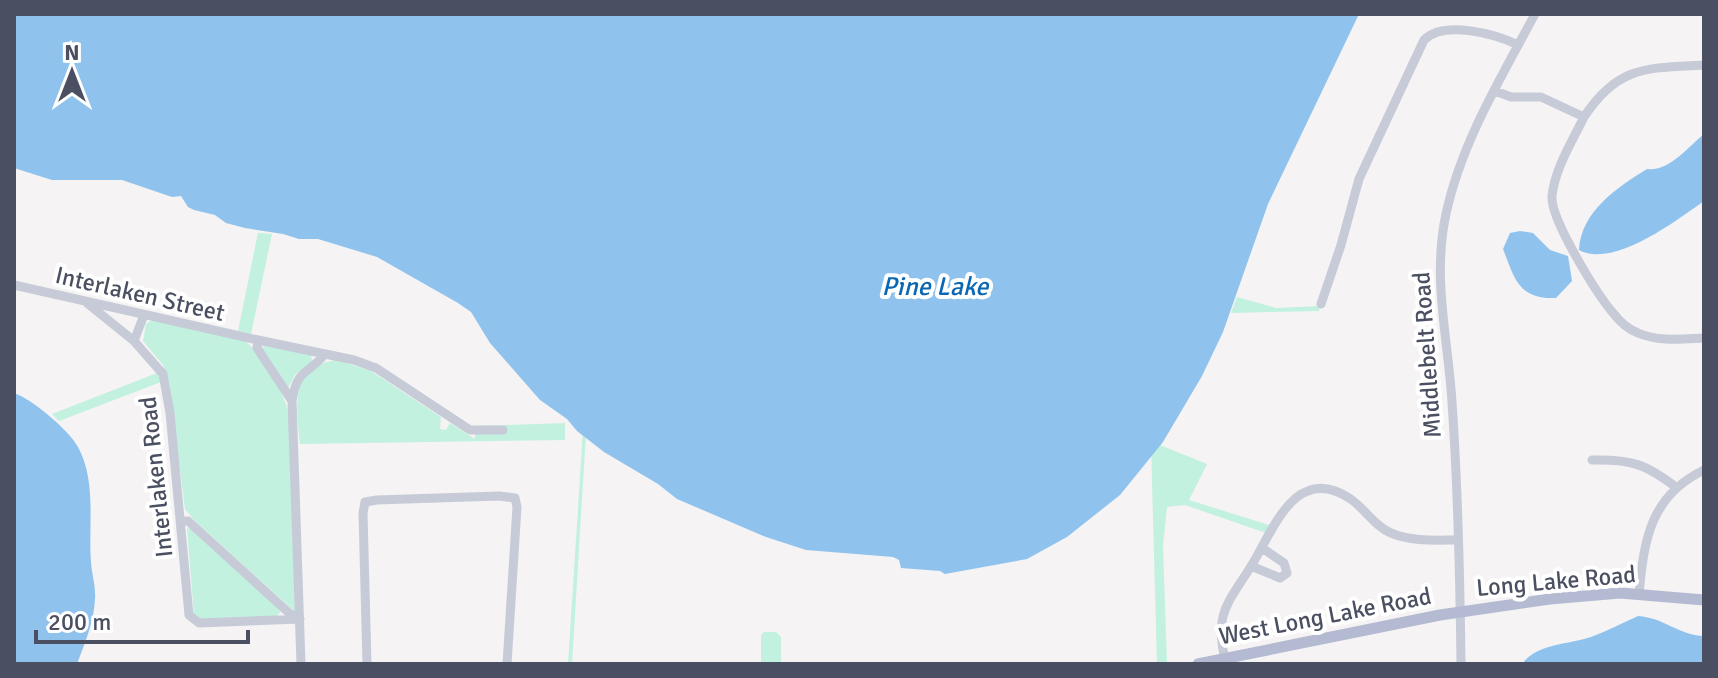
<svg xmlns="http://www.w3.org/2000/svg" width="1718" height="678" viewBox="0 0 1718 678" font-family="Signika,sans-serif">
  <rect width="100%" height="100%" fill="#f5f3f3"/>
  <path fill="#c2f1e0" d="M258,233l14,1 -21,100 -13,-3z
    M1237,297l39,11 44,-2 -1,5 -88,2z
    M152,320c28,6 60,9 87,18 21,8 46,56 50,77l6,197 -102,-93 -8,-10 -16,-128 -6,-16 -20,-24 3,-17z
    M263,346l48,8 1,7 -17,14 -7,13 -25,-36z
    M337,360l34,11 70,46 -1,12 6,1 4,-7 25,16v-13l90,-3v17l-265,4c-4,-36 -11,-78 37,-84z
    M157,373l4,9 -102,39 -7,-7z
    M583,430l3,3 -14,231h-4z
    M1151,445h9l47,19 -18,36 80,25 -3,8 -81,-28 -18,2 -4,39 4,118h-10z
    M187,528l4,1 88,79 1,5 -4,3 -71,5 -11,-6z
    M764,632h12l5,5v27h-20v-29z"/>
  <path fill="#8fc3ee" d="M14,14h1345l-91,190 -45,128 -21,44 -39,66 -43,53 -53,42 -40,22 -82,15 -5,-3 -39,-3 -2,-8 -6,-3 -87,-7 -40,-13 -89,-38 -19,-15 -54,-32 -27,-21 -10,-12 -27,-19 -50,-57 -19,-31 -13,-9 -81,-46 -59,-18h-19l-16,-5 -38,-6 -19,-5 -11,-8 -21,-5 -6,-3 -7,-11 -9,1 -50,-17h-70l-38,-12z
    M1704,134v67c-27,19 -91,68 -125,49 2,-39 39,-63 68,-81 22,3 41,-22 57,-35z
    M1520,231l13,2 17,17 18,6 4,25 -16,17c-38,2 -42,-21 -53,-49l7,-16z
    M14,393c18,6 55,37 64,54 19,35 10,79 13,116 1,12 5,24 4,36 -1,22 -10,44 -18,65h-63z
    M1638,616c27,2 40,19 66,20v28h-182c16,-21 45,-19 69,-27 16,-6 31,-14 47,-21z"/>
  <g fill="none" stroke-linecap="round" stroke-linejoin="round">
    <path stroke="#c7cbd7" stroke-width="9" d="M1495,91l16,6h30l43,20c34,-52 64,-49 120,-52
      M1584,117c-12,25 -29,51 -32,79 -2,23 46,100 62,118 6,8 14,15 24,19 20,9 44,6 66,5
      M14,285l244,55 -1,8 35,53
      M87,303l47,38 29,33 7,39 19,202 10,8 101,-4
      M1321,304l20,-59 18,-66 65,-139c20,-20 72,-6 94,5
      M258,340l96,20 22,8 94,62h33
      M134,341l10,-26
      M1592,460c39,-1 54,4 85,28
      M181,521h7l101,92 8,5
      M1251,566l29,12 7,-5 -3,-10 -22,-15
      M1639,594c5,-54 11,-98 65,-124
      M301,664l-9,-263c5,-33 16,-26 33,-47
      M367,664l-4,-151 2,-11 12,-2 122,-4 16,2 2,9 -10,157
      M1226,664c-13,-52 2,-60 27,-101 21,-35 43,-99 96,-65 16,10 25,28 42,35 21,9 46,7 67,7
      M1461,664c-1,-87 -3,-175 -9,-262 -4,-64 -20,-124 -6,-188 15,-71 55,-136 89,-200"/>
    <path stroke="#b3bad1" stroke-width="11" d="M1198,664l242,-49 110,-16 70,-6 84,7"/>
  </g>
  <g text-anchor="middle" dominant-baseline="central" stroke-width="8" stroke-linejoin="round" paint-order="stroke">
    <g font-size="24" fill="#4a5061" stroke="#fff">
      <text transform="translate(140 294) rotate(13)">Interlaken Street</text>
      <text transform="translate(1427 355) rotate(-94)">Middlebelt Road</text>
      <text transform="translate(156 477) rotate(-96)">Interlaken Road</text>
      <text transform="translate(1556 581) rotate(-5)">Long Lake Road</text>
      <text transform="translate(1325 616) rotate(-11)">West Long Lake Road</text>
    </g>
    <g font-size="26" font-style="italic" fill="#0b67b2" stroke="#fff">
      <text x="935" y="287">Pine Lake</text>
    </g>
  </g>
  <rect width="1718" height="678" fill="none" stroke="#4a5061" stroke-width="32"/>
  <g transform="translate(72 72)" stroke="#ffffff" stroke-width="6" paint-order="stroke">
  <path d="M0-6L14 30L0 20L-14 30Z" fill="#4a5061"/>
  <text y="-12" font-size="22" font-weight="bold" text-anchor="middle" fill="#4a5061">N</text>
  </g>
  <path d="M36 630v12h212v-12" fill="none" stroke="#4a5061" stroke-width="4"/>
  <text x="48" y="630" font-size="24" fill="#4a5061" stroke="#ffffff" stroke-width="6" paint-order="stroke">200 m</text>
</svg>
